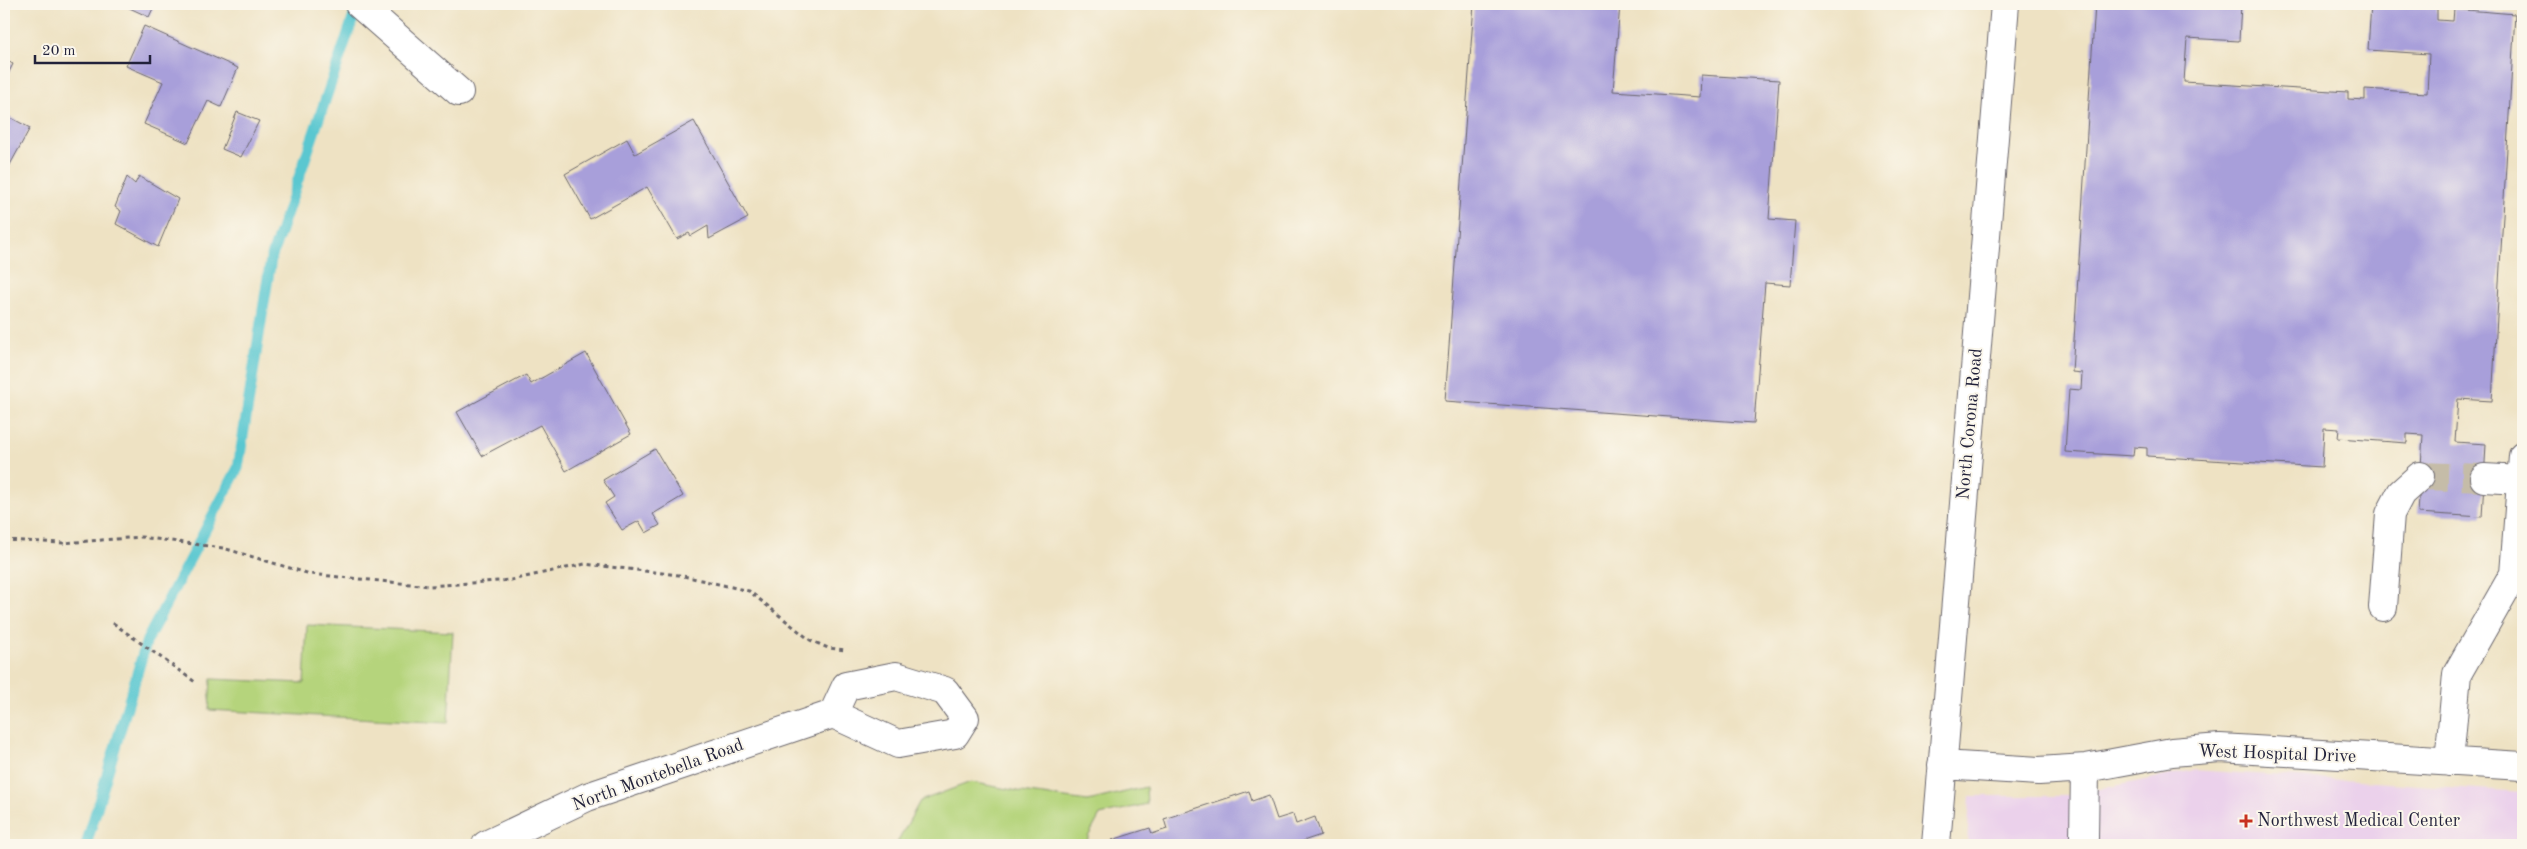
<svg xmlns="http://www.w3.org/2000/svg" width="2527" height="849" viewBox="0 0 2527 849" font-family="'Old Standard TT',serif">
  <rect width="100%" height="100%" fill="#fbf7ec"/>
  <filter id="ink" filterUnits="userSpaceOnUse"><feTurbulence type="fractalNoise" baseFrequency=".02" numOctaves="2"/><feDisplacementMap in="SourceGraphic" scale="10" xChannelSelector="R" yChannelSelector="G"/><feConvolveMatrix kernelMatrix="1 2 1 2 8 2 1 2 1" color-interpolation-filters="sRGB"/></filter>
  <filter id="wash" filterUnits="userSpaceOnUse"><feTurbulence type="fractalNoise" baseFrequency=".0096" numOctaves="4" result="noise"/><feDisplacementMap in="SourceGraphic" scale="20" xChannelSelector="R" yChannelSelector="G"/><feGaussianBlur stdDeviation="1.12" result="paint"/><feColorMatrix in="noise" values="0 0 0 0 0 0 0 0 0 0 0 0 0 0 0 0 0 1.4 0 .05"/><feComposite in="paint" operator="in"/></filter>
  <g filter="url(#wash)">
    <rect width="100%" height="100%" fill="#eee2c3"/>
    <path fill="#ebd1eb" d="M2194,770l329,22v53h-556l3,-49h95z"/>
    <path fill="#b5d47b" stroke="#6c7b5b" d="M307,625l146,7 -5,91 -239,-13 2,-31 93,4z
      M971,782l57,11 60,8 58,-14 1,17 -47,11 -12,22 -1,8h-191l24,-44z"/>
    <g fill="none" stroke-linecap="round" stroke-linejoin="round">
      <path stroke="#5ac7d0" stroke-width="11" d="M86,845l61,-205 91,-172 33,-209 87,-255"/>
    </g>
    <g id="blocks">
      <path fill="#a89fda" d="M121,4h34l-6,13z
        M1474,4h146l-7,87 87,6 1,-22 78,5 -10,139 26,2 -5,64 -25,-2 -11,140 -309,-22z
        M2095,4h146l-2,37 -52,-3 -3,44 164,10v7l17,1v-11l62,4 2,-39 -61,-4 3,-46 66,3v13l16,1 1,-12 61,5 -23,387 -34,-2 -3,43 31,2 -4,73 -64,-4 5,-78 -16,-1v9l-69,-5 1,-9 -15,-1 -2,39 -175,-11v-8l-13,-1 -1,9 -68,-4 4,-63 12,1 1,-17 -10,-1z
        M144,26l94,42 -17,39 -13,-6 -20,42 -44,-19 19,-42 -37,-16z
        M4,59l9,5 -9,18z
        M237,112l22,9 -18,36 -19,-8z
        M4,114l26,14 -24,44 -2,-1z
        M694,121l54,97 -39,21 -1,-13 -17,10 -2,-3 -12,6 -30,-52 -57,32 -25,-45 62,-35 8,15z
        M139,176l39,23 -20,48 -42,-23 5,-13 -6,-4 12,-30 8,7z
        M586,353l45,81 -65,37 -26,-46 -58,31 -25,-44 69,-37 5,9z
        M655,449l28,47 -30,18 7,11 -14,8 -7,-12 -17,9 -17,-27 9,-6 -11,-17z
        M1249,791l3,10 17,-6 8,24 16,-5 3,10 19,-7 6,18 -18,6 2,4h-191l-2,-5 38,-12 2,6 15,-5 -3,-10z"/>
    </g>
  </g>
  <g filter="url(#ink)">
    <use href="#blocks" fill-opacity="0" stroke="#69656b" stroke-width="1"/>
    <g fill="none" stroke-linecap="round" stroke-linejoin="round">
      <path stroke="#c5bca8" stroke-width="28" stroke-dasharray="28 14" stroke-linecap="butt" d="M2420,476l64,2"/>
      <defs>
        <path id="minor" d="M359,4l100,88
          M2484,478l37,2
          M2383,607l7,-93 11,-21 19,-17
          M896,676l49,15 20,27 -10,16 -57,10 -65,-30 13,-28z
          M2449,762l8,-88 57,-100 9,-118
          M1942,765l97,6 47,-3 86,-16 48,-4 303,18
          M2084,838l1,-70
          M486,845l101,-48 246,-83
          M1936,845l69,-841"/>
      </defs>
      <use href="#minor" stroke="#69656b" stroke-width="30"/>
      <path stroke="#69656b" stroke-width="3" stroke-dasharray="4 4" stroke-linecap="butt" d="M4,540l59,3 78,-6 82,11 87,26 120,12 81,-6 74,-16 94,11 70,16 61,49 18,8 17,2
        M113,623l82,59"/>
      <use href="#minor" stroke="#fff" stroke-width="28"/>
    </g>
  </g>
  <path fill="#c8321e" stroke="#fbf7ec" stroke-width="2" d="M2243.5 813.5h5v5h5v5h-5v5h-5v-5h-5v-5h5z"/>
  <g text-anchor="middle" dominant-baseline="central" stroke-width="4" stroke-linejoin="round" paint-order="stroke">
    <g font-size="18" fill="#22223b" stroke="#fbf7ec">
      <text transform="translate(1970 424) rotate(-85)">North Corona Road</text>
      <text transform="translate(2277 754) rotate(2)">West Hospital Drive</text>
      <text transform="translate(658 775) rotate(-20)">North Montebella Road</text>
    </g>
    <g font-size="18" fill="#22223b" stroke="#fbf7ec" text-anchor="start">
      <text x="2257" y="821">Northwest Medical Center</text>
    </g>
  </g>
  <rect width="2527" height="849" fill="none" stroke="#fbf7ec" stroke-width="20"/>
  <path d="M35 55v8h115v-8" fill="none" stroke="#22223b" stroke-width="2.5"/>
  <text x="42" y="55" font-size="15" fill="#22223b" stroke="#fbf7ec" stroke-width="4" paint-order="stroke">20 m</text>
</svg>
